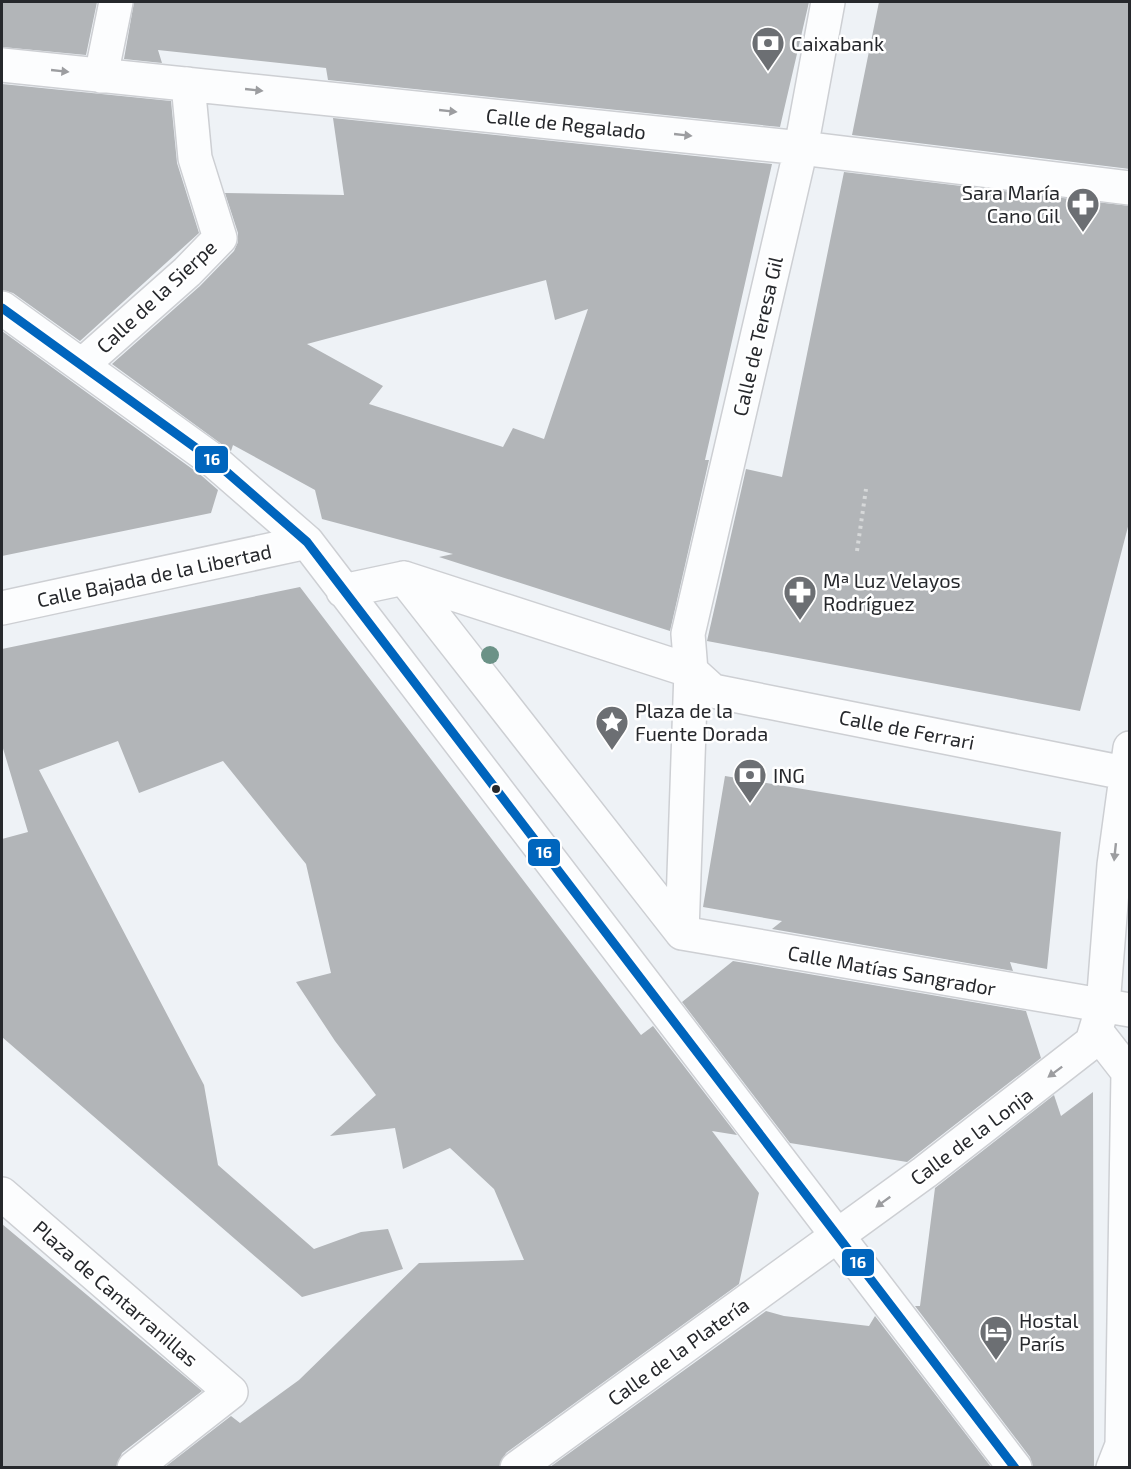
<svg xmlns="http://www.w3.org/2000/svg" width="1131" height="1469" viewBox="0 0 1131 1469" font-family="'Exo 2',sans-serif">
  <rect width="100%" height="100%" fill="#eef2f6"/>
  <path fill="#b2b5b8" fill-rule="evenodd" d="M2,2h95l-11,53 -84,-8z
    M134,2h675l-29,125 -452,-47 -2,-12 -168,-18 4,13 -38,-4z
    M879,2h251v167l-278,-34z
    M2,84l169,17 6,62 22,70 -119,108 -67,-48 -11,-3z
    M333,118l439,46 -67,296h4l-39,171 -231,-74 14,-3 -131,-35 -7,-29 -82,-45 -2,6 -119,-87 88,-78 34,-35 4,-9v-9l-13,-40 119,2zM546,280l9,40 33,-11 -44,130 -31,-11 -10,19 -134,-43 14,-18 -76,-42z
    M844,172l286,34v313l-50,192 -373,-70 39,-172 36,8z
    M2,331l200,145 16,14 -7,23 -209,43z
    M300,587l341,448 12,-9 84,109 -25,-4 47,62 -20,91 -233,169 -7,14h-334l66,-51 9,7 59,-43 120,-117 105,-3 -30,-71 -44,-41 -47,21 -8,-41 -65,8 46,-41 -41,-54 -39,-59 35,-9 -25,-109 -83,-103 -84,32 -21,-52 -79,29 165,315 14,80 96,84 47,-17 27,-3 15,40 -101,28 -300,-260v-198l26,-7 -26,-87v-96z
    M725,776l336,56 -14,137 -37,-7 3,9 -241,-42 10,-8 -79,-14z
    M733,961l293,50 15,47 -134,104 -117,-19 -108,-141z
    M1093,1092l1,375h-61l-3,-10 -115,-151h5l15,-118 119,-93 7,21z
    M2,1224l200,167 -80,62 -6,14h-114z
    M766,1311l18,5 85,10 6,-10 116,151h-441z"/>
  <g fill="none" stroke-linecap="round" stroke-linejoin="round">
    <defs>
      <path id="minor" d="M828,2l-27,146 -113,486 3,37 22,20 417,83
        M2,65l799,83 329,40
        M101,76l15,-74
        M2,308l212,153 93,81 708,926
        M82,365l105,-93 33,-34 -25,-80 -7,-74
        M404,578l287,93 -9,262
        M343,591l61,-13 278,355
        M2,608l305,-66
        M682,933l448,77
        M1096,1031l32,41 -6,373 -9,23
        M2,1194l229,198 -97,76
        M517,1468l408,-296 167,-130 11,-36 11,-141 16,-117"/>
    </defs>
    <use href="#minor" stroke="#cdcfd3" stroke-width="36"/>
    <path stroke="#d6d8d9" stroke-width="4" stroke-dasharray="3 4.5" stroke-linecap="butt" d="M857,551l9,-62"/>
    <use href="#minor" stroke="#fcfdfe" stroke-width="33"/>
    <defs>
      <path id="bus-1" d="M2,308l212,153 93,81 708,926"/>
    </defs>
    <use href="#bus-1" stroke="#fff" stroke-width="14"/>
    <use href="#bus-1" stroke="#0065bd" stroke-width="9"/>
  </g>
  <circle fill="#6b9287" cx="490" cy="655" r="9"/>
  <defs><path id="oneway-solid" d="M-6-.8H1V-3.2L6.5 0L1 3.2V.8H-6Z" transform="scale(1.5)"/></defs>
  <g fill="#9c9da0">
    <use href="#oneway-solid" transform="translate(60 71) rotate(6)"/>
    <use href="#oneway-solid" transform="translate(254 90) rotate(6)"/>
    <use href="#oneway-solid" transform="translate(448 111) rotate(6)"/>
    <use href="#oneway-solid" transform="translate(683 135) rotate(6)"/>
    <use href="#oneway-solid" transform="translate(1115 852) rotate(96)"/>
    <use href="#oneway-solid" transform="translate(1055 1072) rotate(143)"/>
    <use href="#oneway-solid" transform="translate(883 1202) rotate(144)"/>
  </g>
  <defs>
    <symbol id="bank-pin" viewBox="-11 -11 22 30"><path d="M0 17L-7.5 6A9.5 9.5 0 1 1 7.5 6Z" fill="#6c6f73" stroke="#fff"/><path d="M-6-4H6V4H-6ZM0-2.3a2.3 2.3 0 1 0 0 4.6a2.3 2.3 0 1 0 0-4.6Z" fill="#fff"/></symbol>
    <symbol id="pharmacy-pin" viewBox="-11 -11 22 30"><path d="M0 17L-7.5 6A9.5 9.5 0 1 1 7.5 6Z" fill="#6c6f73" stroke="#fff"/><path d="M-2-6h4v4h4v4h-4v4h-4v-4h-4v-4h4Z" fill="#fff"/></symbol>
    <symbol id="sight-pin" viewBox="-11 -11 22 30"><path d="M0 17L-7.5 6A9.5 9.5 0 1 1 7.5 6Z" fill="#6c6f73" stroke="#fff"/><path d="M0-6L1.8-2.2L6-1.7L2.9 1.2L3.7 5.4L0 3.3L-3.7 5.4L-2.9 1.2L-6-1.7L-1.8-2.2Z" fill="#fff"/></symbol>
    <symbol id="hotel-pin" viewBox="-11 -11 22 30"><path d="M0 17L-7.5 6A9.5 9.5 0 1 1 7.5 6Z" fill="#6c6f73" stroke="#fff"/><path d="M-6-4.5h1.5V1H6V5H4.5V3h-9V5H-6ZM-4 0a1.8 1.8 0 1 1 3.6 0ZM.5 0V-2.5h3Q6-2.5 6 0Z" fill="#fff"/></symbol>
  </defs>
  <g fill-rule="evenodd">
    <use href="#bank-pin" x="749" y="24" width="38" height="52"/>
    <use href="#pharmacy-pin" x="1064" y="185" width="38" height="52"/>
    <use href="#pharmacy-pin" x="781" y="573" width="38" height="52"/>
    <use href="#sight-pin" x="593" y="703" width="38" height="52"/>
    <use href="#bank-pin" x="731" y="756" width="38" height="52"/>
    <use href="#hotel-pin" x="977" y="1313" width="38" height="52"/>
  </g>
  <circle fill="#26282c" stroke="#fff" stroke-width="2" cx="496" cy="789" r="5"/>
  <g text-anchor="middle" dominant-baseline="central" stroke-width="5" stroke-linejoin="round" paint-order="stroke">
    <g font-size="20" fill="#26282c" stroke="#fff" text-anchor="start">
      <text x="791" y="43">Caixabank</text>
      <text x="1060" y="192" text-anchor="end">Sara María<tspan x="1060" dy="23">Cano Gil</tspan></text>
      <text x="823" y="580">Mª Luz Velayos<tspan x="823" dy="23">Rodríguez</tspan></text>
      <text x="635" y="710">Plaza de la<tspan x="635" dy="23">Fuente Dorada</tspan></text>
      <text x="773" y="775">ING</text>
      <text x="1019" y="1320">Hostal<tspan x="1019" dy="23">París</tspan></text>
    </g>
    <g font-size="20" fill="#26282c" stroke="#fff">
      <text transform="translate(566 123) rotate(6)">Calle de Regalado</text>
      <text transform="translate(156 296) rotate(-43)">Calle de la Sierpe</text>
      <text transform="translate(757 336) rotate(-77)">Calle de Teresa Gil</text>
      <text transform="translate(154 575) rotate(-12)">Calle Bajada de la Libertad</text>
      <text transform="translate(907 729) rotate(11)">Calle de Ferrari</text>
      <text transform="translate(892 970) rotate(10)">Calle Matías Sangrador</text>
      <text transform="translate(971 1136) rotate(-37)">Calle de la Lonja</text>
      <text transform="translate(116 1293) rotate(41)">Plaza de Cantarranillas</text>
      <text transform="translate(678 1351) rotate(-36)">Calle de la Platería</text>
    </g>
  </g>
  <g stroke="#fff" stroke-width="2">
    <rect x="194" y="445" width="35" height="29" rx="6" fill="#0065bd"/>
    <rect x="527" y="838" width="34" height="29" rx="6" fill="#0065bd"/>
    <rect x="841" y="1248" width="34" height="29" rx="6" fill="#0065bd"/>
  </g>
  <g font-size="16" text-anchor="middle" font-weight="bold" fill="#fff">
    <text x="212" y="465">16</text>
    <text x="544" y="858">16</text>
    <text x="858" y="1268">16</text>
  </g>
  <rect width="1131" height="1469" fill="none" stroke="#26282c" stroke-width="6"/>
</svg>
